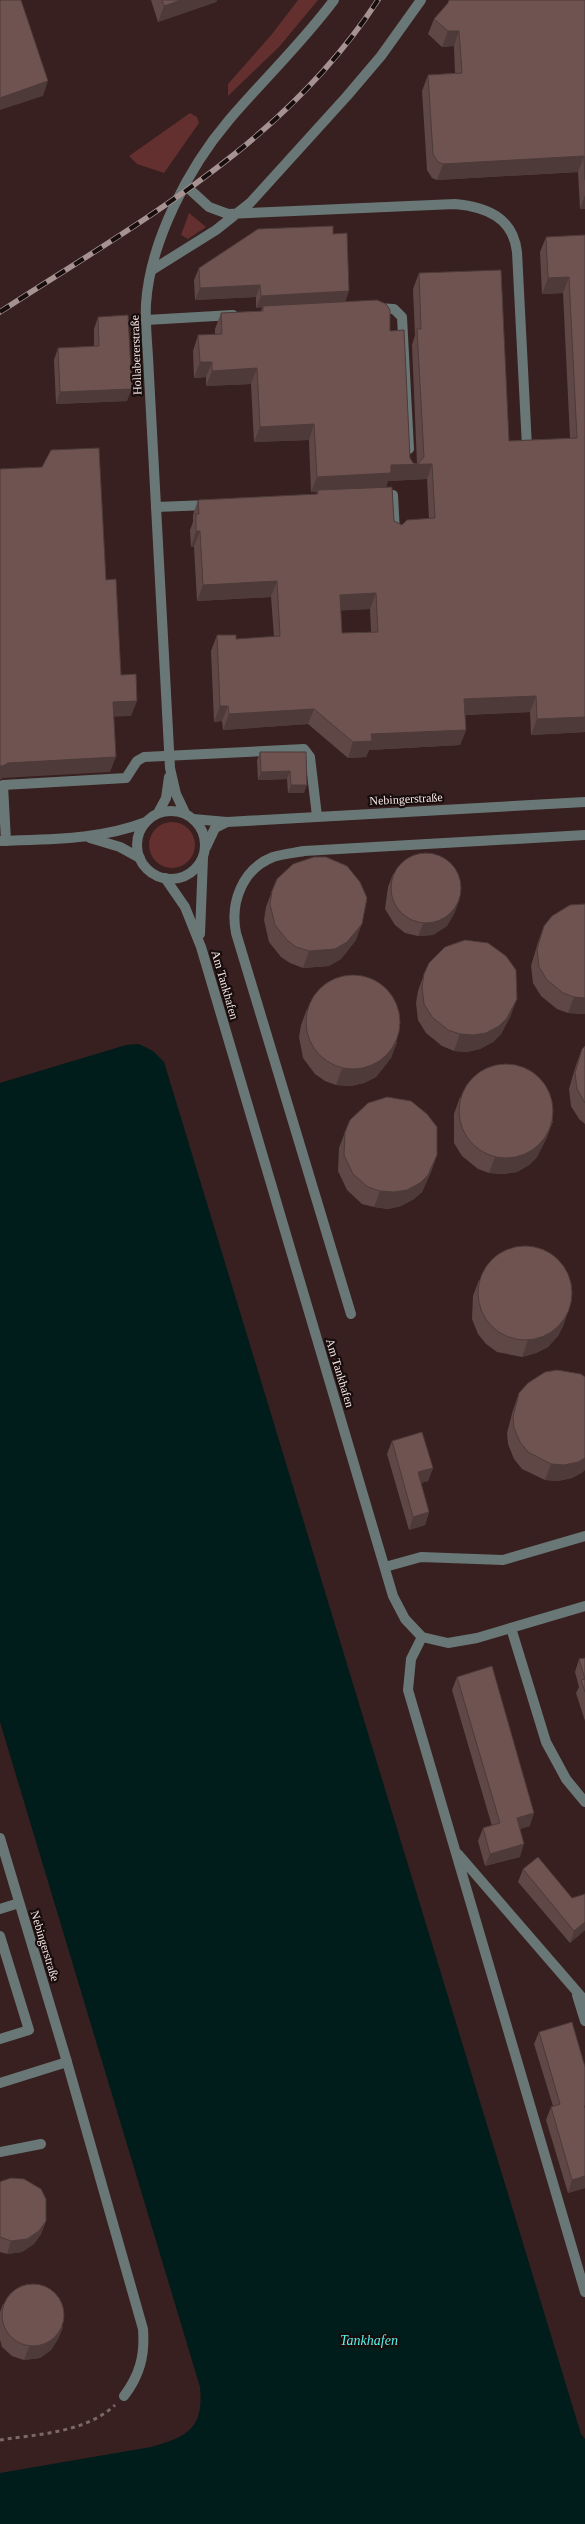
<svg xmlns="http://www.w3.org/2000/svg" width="585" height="2524" viewBox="0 0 585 2524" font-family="Georgia,serif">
  <rect width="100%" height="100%" fill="#37201f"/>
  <path fill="#632f2f" d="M298,0h20l-39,47 -51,49v-12l44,-50z
    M190,113l7,4 2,6 -35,50 -27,-9 -8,-8z
    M189,213l17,14 -18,12 -7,-4z
    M149 845a23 23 0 1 1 46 0a23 23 0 1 1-46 0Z"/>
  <path fill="#001c1b" d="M139,1044l14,7 11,11 417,1372 4,5v85h-585v-51l151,-26c37,-10 53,-19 49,-60l-200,-665v-639l126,-38z"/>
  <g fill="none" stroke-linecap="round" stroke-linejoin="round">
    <path stroke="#7c6867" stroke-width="3" stroke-dasharray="4 4" stroke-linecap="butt" d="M0,2440c38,-6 85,-7 115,-35"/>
    <path stroke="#697776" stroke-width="10" d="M186,186l23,21 19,7 227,-10c31,3 58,13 62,48l10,195
      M152,270l64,-40 34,-27 97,-107 34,-40 40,-56
      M377,308l17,1 8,8 7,132
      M146,320l87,-5
      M380,496l13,-1 2,38
      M156,507l52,-2
      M6,841l-3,-56 123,-7 11,-17 7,-4 160,-8 6,8 7,59
      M351,1314l-115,-381c-6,-30 6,-64 37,-76 10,-3 21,-4 31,-6l281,-16
      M385,1567l36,-10 82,3 82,-24
      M511,1628l35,114 20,37 19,23
      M422,1637l-11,22 -3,31 177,602
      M458,1854l127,147
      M0,1909l19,-6
      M0,1936l29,94 -29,9
      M577,1995l8,26
      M0,2083l67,-21 76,267c2,26 -3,46 -19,67
      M0,2152l41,-8"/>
    <path stroke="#697776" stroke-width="10" d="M193,819l34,3 358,-20
      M206,847l9,-19 12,-6
      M165,878l20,29 16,40 192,649 12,23 17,18 26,6 29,-5 108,-32
      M200,934l3,-76
      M0,1838l67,224"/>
    <path stroke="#697776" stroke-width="10" d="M137 845a34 34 0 1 1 68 0a34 34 0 1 1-68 0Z
      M158,813l8,-15 3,-21
      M185,813l-9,-19 -6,-26 -22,-411c-1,-18 -3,-36 -2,-53 4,-63 43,-137 83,-184 35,-41 73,-77 105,-120
      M90,838l30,9 20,11
      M0,841c49,-2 100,-1 146,-19"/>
    <defs>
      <path id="rail" d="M0,312c140,-91 284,-168 378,-312"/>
    </defs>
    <use href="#rail" stroke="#a59291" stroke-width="5.5"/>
    <use href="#rail" stroke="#170d0c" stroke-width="4" stroke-dasharray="11" stroke-linecap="butt"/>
  </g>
  <path fill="#5f4746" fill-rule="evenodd" d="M151,0h66l-1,2 -58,20z
    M585,0v209h-5l-2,-37 -141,8 -5,-2 -5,-8 -5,-79 6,-16 27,-2 -1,-27 -12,1 -14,-13 6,-15 13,-15z
    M333,234l12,68 45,29 20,127 3,5 4,1 -5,-119 3,-10 -2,-46 6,-16 90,168 61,-3 -7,-145 -21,1 -2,-42 6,-15 39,-2v497l-54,3 -1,-23 -65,3 1,15 -6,15 -91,5 -3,7 -18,1 -40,-34 -85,6 -1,-9 -8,1 -3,-71 6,-16 19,4 38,-2 -3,-40 -74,4 -3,-54h-3l-1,-17 3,-8v-7l5,-15 118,-6 1,-2h-6l-2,-52 -55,2 -3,-58 -45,2v-9l-12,1 -1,-27 5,-16h17v-6l6,-16 40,-2 1,-4 -6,1v-11l-61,3 -1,-20 5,-12zM427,479l2,40 -27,6 -8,-4 -8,-34 2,-6zM370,609l1,23 -29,1 -2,-23z
    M98,317l29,84 -71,3 -2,-44 4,-12 36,-2v-17z
    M260,752h46l-2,41h-16l-1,-14 -29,1 -1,-20z
    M393,874l62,38 -8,14 -14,9 -15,1 -13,-3 -10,-8 -10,-16 3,-22z
    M272,891l84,49 -15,19 -12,7 -26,2 -13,-5 -9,-6 -12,-15 -5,-22 2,-13z
    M544,926l39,88 -15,-1 -11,-4 -16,-13 -8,-13 -2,-17 7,-24z
    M424,974l87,41 -10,19 -8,8 -13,7 -13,3 -13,-1 -12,-5 -16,-13 -8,-13 -2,-17 2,-12z
    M307,1009l90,33 -6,16 -15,19 -12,6 -13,3 -15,-1 -11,-4 -10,-7 -12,-16 -4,-21 2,-12z
    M585,1046v78l-6,-5 -8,-13 -2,-17 7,-24 6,-16z
    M460,1097l93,24 -6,16 -10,20 -8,8 -12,7 -14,2 -14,-1 -11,-4 -16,-13 -8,-13v-29z
    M345,1132l92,23 -6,17 -9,20 -8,7 -13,7 -13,3 -14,-2 -12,-3 -15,-14 -9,-19 1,-23z
    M479,1280l85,44 -6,12 -10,11 -12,6 -14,4 -25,-5 -11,-8 -8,-10 -6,-15 1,-23z
    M519,1393l64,79 -11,6 -14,3 -13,-1 -23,-11 -8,-10 -6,-15 -1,-11 6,-23z
    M392,1441l41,27 -5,13 -7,2 8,29 -4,13 -16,5 -22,-76z
    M585,1658v63l-9,-28 3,-6 -4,-15 4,-13z
    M457,1677l73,149 -10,3v28l-35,9 -7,-25 5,-13 9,-2 -40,-136z
    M523,1869l49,29 13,-4v36l-15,13 -52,-61z
    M539,2032l46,156 -17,5 -22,-73 5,-13 2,-1 -19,-62z
    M0,2182l46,39 -5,13 -7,10 -12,8 -15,2 -7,-2z
    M3,2304l60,23 -5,12 -7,11 -11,8 -16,2 -12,-4 -10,-9 -2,-7v-28z"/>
  <path fill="#4d3a39" d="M181,0h36l-1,2 -58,20 6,-16z
    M448,31h11l-5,15 -12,1z
    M48,81l-5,15 -43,14v-12z
    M584,156l-6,16 -141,8 6,-16z
    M585,195v14h-5z
    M569,277l-6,16 -21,1 6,-16z
    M260,285l-4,12 -61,3 5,-12z
    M349,291l-4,12 -82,3 -1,1 -6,1 5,-12z
    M200,362h12l-6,15 -12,1z
    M257,368l-6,16 -45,2 6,-15z
    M132,389l-5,12 -71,3 4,-12z
    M314,424l-5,16 -55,2 6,-15z
    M432,464l-5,15 -39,2 -2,7 -68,2 -1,2h-6l6,-15 74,-12z
    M196,531h4l-6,16h-3z
    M277,581l-6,16 -74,4 6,-16z
    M376,593l-6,16 -36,2 6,-16z
    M536,696l-6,16 -71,3 5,-16z
    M137,701l-6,15 -24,1 6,-15z
    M220,706h8l-6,15 -8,1z
    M314,709l-6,15 -85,6 6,-16z
    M585,717v15l-54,3 6,-16z
    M466,730l-6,15 -91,5 -3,7 -18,1 5,-16 18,-8z
    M116,757l-6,15 -107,6 -3,2v-14l8,-3z
    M290,771l-3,8 -29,1 3,-8z
    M291,785h16l-3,8h-16z
    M460,899l-5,13 -8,14 -14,9 -15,1 5,-12z
    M362,924l-6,16 -15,19 -12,7 -26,2 6,-17z
    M574,997l11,1v16l-17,-1z
    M517,999l-6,16 -10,19 -8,8 -13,7 -13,3 -13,-1 6,-17z
    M397,1042l-6,16 -15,19 -12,6 -13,3 -15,-1 6,-16z
    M553,1121l-6,16 -10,20 -8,8 -12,7 -14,2 -14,-1 6,-16z
    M437,1155l-6,17 -9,20 -8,7 -13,7 -13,3 -14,-2 6,-16z
    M570,1307l-6,17 -6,12 -10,11 -12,6 -14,4 6,-17z
    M585,1458v12l-2,2 -11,6 -14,3 -13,-1 6,-16z
    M433,1468l-5,13 -15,4 5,-13z
    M429,1512l-4,13 -16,5 4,-13z
    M534,1813l-4,13 -18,5 5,-13z
    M524,1844l-4,13 -35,9 5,-12z
    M585,1922v8l-15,13 4,-12z
    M585,2176v12l-17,5 4,-13z
    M46,2221l-5,13 -7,10 -12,8 -15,2 4,-13z
    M63,2327l-5,12 -7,11 -11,8 -16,2 5,-13z"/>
  <path fill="#6e5351" stroke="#4d3a39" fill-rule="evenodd" d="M0,0h21l27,81 -48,17z
    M162,0h19l-17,6z
    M449,0h136v180l-1,-24 -141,8 -5,-2 -5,-8 -5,-79 34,-2 -3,-42h-11l-14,-12 14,-16z
    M333,226v8l14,-1 2,58 -88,5 -1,-11 -60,3 -1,-20 59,-39z
    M585,235v482l-48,2 -1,-23 -72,3 2,31 -95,4 1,7 -19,1 -39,-33 -85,5 -1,-8h-8l-3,-71h19v4l44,-3 -3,-55 -74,4 -3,-54h-4v-17h3l-1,-14 120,-6v-4l74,-3 2,34 8,4 5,-5 28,-2 -3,-54 -41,1v8l-74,4 -3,-53 -54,3 -3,-59 -45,3v-9h-12l-2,-27 24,-1 -1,-21 42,-2v-5l114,-6 9,4 4,6v21l14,-1 6,128 3,5 5,1 6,-7 -7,-128h4l-2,-56 82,-3 8,171 68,-3 -8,-161 -21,1 -2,-41zM376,593l2,39 -36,1 -2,-38z
    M128,315l4,74 -72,3 -2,-44 41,-2 -1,-29z
    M99,448l7,132 10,-1 5,96 15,-1 1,27 -24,1 3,55 -108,6 -5,3h-3v-297l42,-2 9,-17z
    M260,752h46l1,33h-16l-1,-14 -29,1z
    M391 888a35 35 0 1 1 70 0a35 35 0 1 1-70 0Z
    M314,857h12l21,9 13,16 7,16 -5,26 -15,18 -12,7 -26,2 -13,-4 -9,-7 -12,-15 -5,-21 2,-13 5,-12 16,-15z
    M585,904v94l-11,-1 -11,-4 -16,-13 -8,-13 -2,-18 7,-23 8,-10 18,-11z
    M465,940l23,3 18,13 10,14 1,29 -10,19 -8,8 -13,7 -13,2 -13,-1 -12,-4 -16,-13 -8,-13 -2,-17 2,-13 5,-11 16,-16z
    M306 1022a47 47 0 1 1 94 0a47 47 0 1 1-94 0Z
    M585,1046v57l-8,-14 -2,-16 7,-24z
    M459 1111a47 47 0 1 1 94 0a47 47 0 1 1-94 0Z
    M387,1097l24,4 16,13 10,13v28l-9,20 -8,8 -13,7 -13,2 -14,-1 -12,-4 -15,-13 -9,-19 1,-23 5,-12 18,-17z
    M478 1293a47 47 0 1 1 94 0a47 47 0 1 1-94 0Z
    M557,1370l24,4 4,3v81l-7,4 -14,3 -13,-1 -23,-12 -8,-10 -6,-14 -1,-11 6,-24 9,-10 17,-11z
    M422,1432l11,36 -15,4 11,40 -16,5 -21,-76z
    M585,1658v34l-4,-12 4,-1 -6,-20z
    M492,1666l42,147 -17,5 7,26 -34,10 -7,-26 17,-5 -43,-146z
    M538,1857l34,41 13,-4v28l-11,9 -51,-62z
    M572,2022l13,45v39h-1l1,2v68l-13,4 -21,-73 9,-3 -21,-72z
    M11,2178l13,1 17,10 5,10v22l-7,10 -12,8 -16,2 -11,-4v-55l2,-1z
    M2 2315a31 31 0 1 1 62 0a31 31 0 1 1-62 0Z"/>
  <g text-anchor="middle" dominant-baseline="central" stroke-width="4.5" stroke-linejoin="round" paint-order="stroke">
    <g font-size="12" fill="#f8e7e6" stroke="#170d0c">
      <text transform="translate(136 355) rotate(-92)">Hollabererstraße</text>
      <text transform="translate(406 799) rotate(-3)">Nebingerstraße</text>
      <text transform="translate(225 985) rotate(74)">Am Tankhafen</text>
      <text transform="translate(340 1373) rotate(73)">Am Tankhafen</text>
      <text transform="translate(45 1946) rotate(73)">Nebingerstraße</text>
    </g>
    <g font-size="14" font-style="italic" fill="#58f1eb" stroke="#170d0c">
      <text x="369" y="2340">Tankhafen</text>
    </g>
  </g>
</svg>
